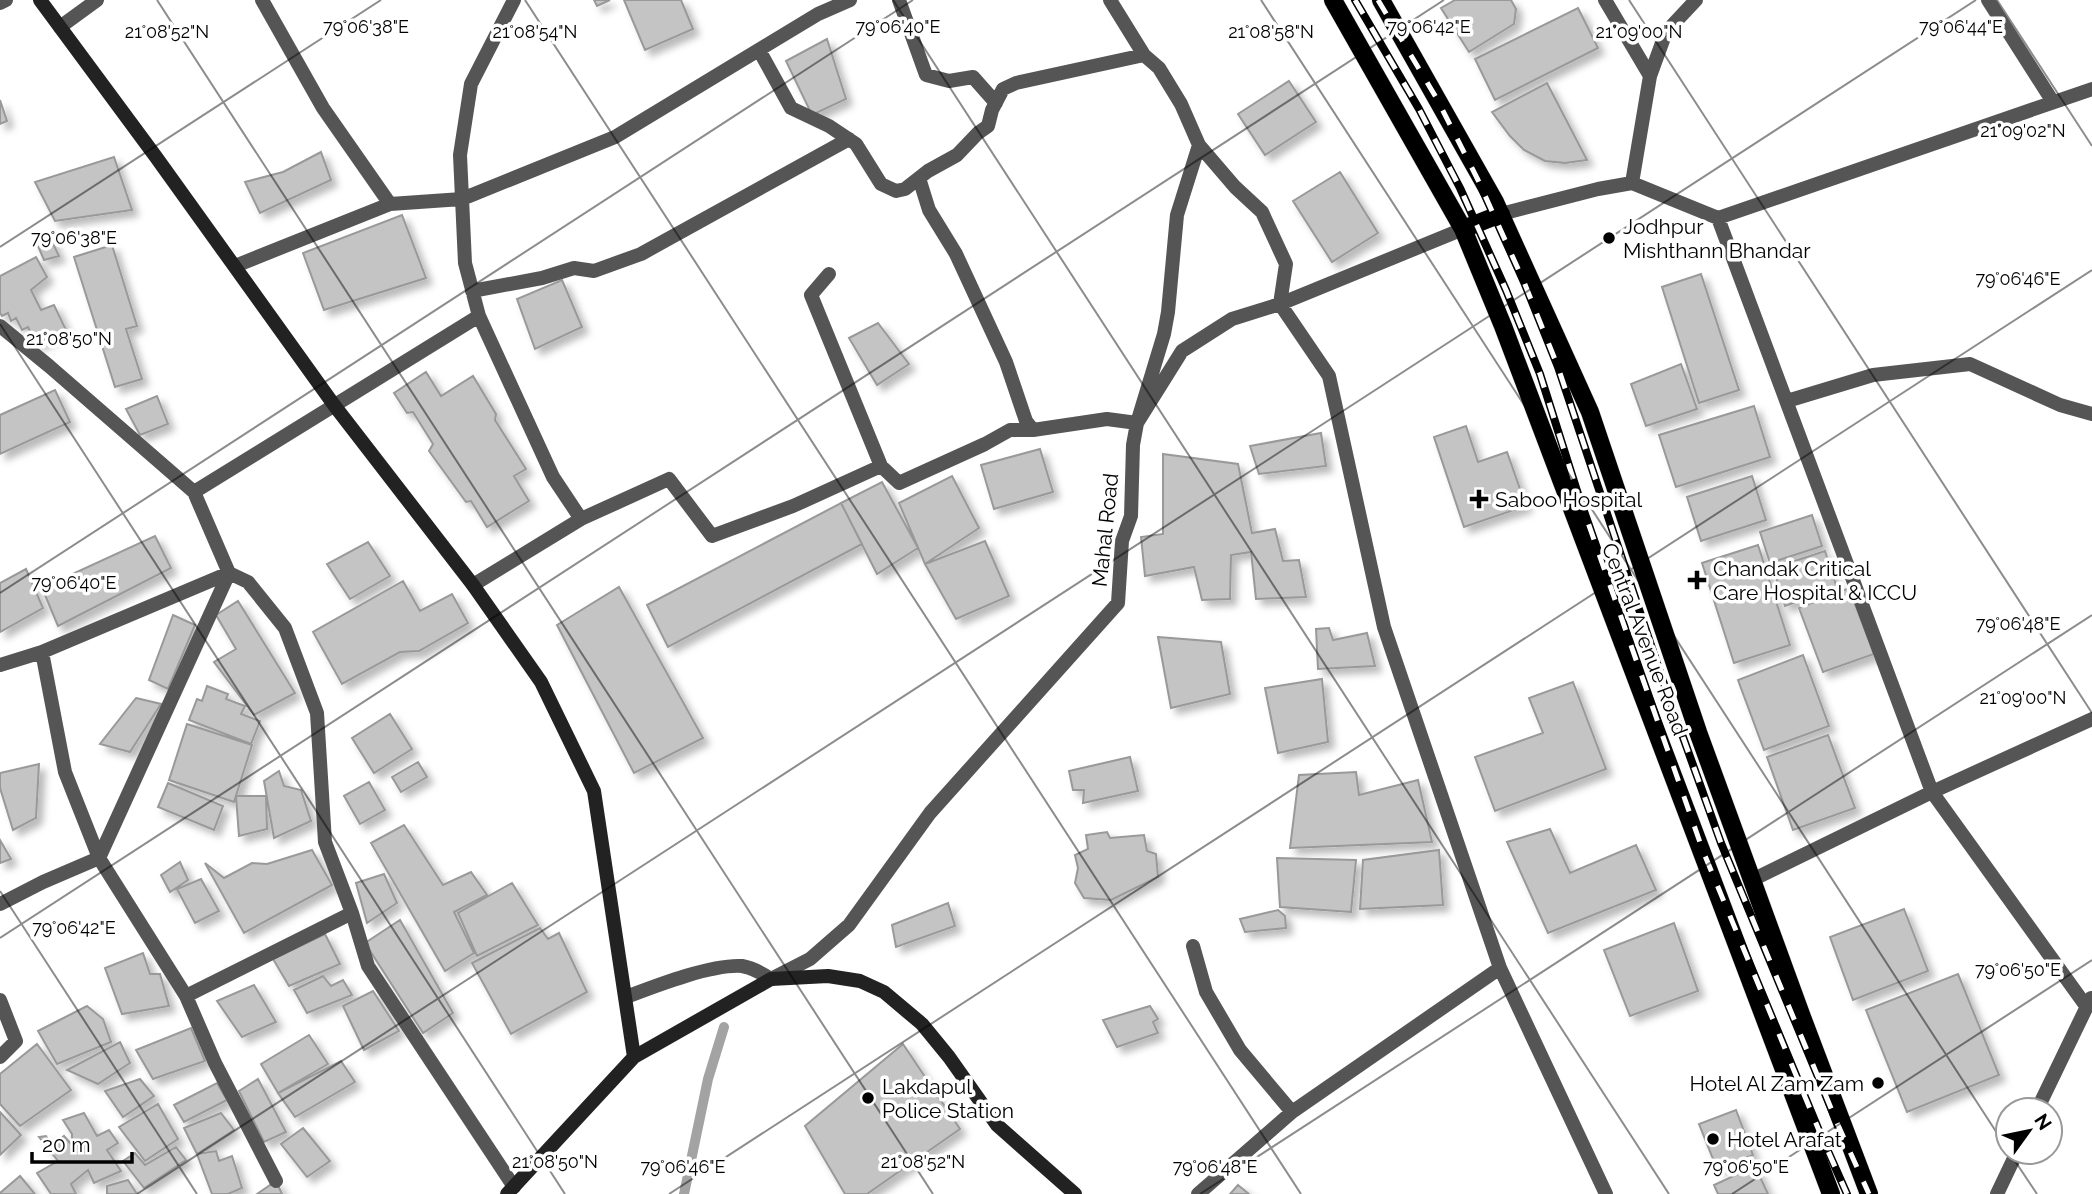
<svg xmlns="http://www.w3.org/2000/svg" width="2092" height="1194" viewBox="0 0 2092 1194" font-family="Raleway,sans-serif">
  <defs>
    <filter id="shadow"><feDropShadow dx="6" dy="6" stdDeviation="3.5" flood-color="#0004"/></filter>
  </defs>
  <rect width="100%" height="100%" fill="#fff"/>
  <g fill="none" stroke-linecap="round" stroke-linejoin="round">
    <path stroke="#a3a3a3" stroke-width="10" d="M684,1194l24,-115 16,-52"/>
  </g>
  <path fill="#c4c4c4" stroke="#999" stroke-width="2" filter="url(#shadow)" d="M594,0h16l-13,6z
    M624,0h57l12,29 -48,21z
    M1455,0h56l5,9 -2,15 -45,28 -28,-44z
    M1578,8l20,40 -103,52 -20,-41z
    M827,39l19,60 -34,16 -26,-54z
    M1289,81l27,41 -51,33 -27,-41z
    M1547,83l40,77 -22,3 -20,-2 -21,-11 -14,-14 -18,-24z
    M0,100l7,21 -7,3z
    M321,152l10,28 -71,33 -15,-31 38,-10z
    M114,157l18,53 -77,11 -20,-39z
    M1340,172l38,61 -46,29 -39,-61z
    M402,215l24,63 -102,32 -21,-57z
    M47,231l12,25 -15,4 -10,-23z
    M112,245l25,81 -11,3 16,50 -27,8 -41,-130z
    M36,257l11,20 -16,13 10,20 13,-5 12,25 -29,14 -9,-17 -6,3 -6,-12 -5,3 -3,-8 -6,3 -2,-3v-37z
    M1701,274l38,116 -40,13 -37,-116z
    M562,280l20,47 -47,22 -18,-50z
    M878,323l31,41 -32,21 -28,-47z
    M1681,364l16,45 -51,17 -15,-42z
    M426,372l15,24 32,-20 23,38 -1,6 31,49 -12,7 15,25 -42,26 -16,-26 -5,1 -37,-51 4,-7 -20,-32 -6,1 -13,-20z
    M55,390l15,32 -70,32v-39z
    M157,396l11,28 -28,11 -14,-26z
    M1754,406l16,51 -94,30 -17,-52z
    M1466,426l12,36 29,-10 19,54 -62,21 -30,-90z
    M1321,433l5,33 -67,8 -9,-28z
    M1040,449l13,43 -59,17 -13,-44z
    M1163,454l75,10 14,69 23,-4 8,32 16,-1 7,37 -50,2 -5,-47 -20,3 -1,44 -28,1 -8,-33 -49,9 -4,-39 22,-3z
    M952,476l27,52 -54,36 -26,-61z
    M1752,476l14,44 -65,21 -14,-44z
    M882,482l36,66 -41,26 -36,-71z
    M841,503l21,41 -194,103 -21,-42z
    M1812,515l10,31 -52,17 -10,-31z
    M155,536l16,32 -113,58 -16,-38z
    M985,541l24,55 -53,23 -31,-55z
    M368,542l22,34 -40,23 -23,-35z
    M1758,545l32,100 -56,18 -32,-100z
    M1825,551l12,37 -52,18 -12,-38z
    M26,569l17,39 -43,24v-49z
    M403,581l17,30 32,-17 16,29 -49,28 -19,1 -58,32 -29,-52z
    M619,587l84,151 -69,35 -77,-148z
    M1849,588l25,66 -51,18 -24,-64z
    M238,601l57,92 -41,22 -40,-53 22,-13 -20,-34z
    M173,615l22,10 -27,64 -19,-9z
    M1329,628l4,12 34,-7 8,33 -57,3 -2,-40z
    M1158,637l63,5 9,52 -59,14z
    M1803,655l26,71 -65,24 -26,-70z
    M1322,679l6,63 -50,11 -13,-65z
    M1573,682l33,87 -111,42 -20,-54 68,-24 -14,-35z
    M207,686l21,8 -2,5 19,7 -4,8 19,7 -9,23 -62,-24 8,-21 5,2z
    M136,698l25,6 -31,48 -30,-8z
    M390,714l22,35 -38,24 -22,-35z
    M187,724l65,21 -18,57 -65,-22z
    M1828,735l27,73 -62,22 -26,-73z
    M1130,757l8,34 -55,12 1,-13h-11l-4,-19z
    M418,762l9,15 -26,15 -9,-15z
    M39,764l-3,54 -23,12 -13,-42v-15z
    M279,771l5,15 17,4 10,31 -37,17 -10,-57z
    M1356,772l3,23 59,-15 14,62 -142,6 9,-73z
    M369,782l16,28 -25,14 -16,-28z
    M168,783l55,23 -9,24 -56,-23z
    M236,796h30l1,33 -28,7z
    M404,825l39,60 28,-13 16,23 -33,17 20,41 -29,18 -74,-128z
    M1550,829l20,44 66,-28 20,45 -108,43 -41,-91z
    M1107,832l3,6 34,-3 3,16 9,3 2,23 -47,23 -27,-2 -9,-15 3,-15 -3,-13 13,-6 -2,-14z
    M0,840l11,19 -11,4z
    M312,850l20,35 -88,48 -39,-70 19,15 28,-15 15,1z
    M1439,850l4,55 -83,4 3,-49z
    M1277,858l79,2 -5,52 -71,-5z
    M180,862l8,18 -18,12 -9,-17z
    M384,874l13,29 -30,20 -11,-40z
    M201,879l18,32 -24,12 -18,-34z
    M512,883l26,42 -61,31 -19,-43z
    M948,903l7,23 -59,21 -4,-22z
    M1904,909l24,62 -75,29 -23,-63z
    M1278,910l7,6 1,12 -41,4 -5,-13z
    M400,920l53,93 -30,20 -58,-90z
    M1674,923l24,68 -68,25 -26,-66z
    M540,928l8,11 11,-6 28,59 -76,42 -39,-71z
    M325,934l15,30 -51,22 -16,-27z
    M143,953l7,21h10l9,32 -47,8 -17,-46z
    M1958,974l41,101 -92,37 -41,-102z
    M323,976l8,10 12,-6 9,15 -45,18 -13,-23z
    M254,985l22,37 -34,15 -25,-36z
    M373,991l26,40 -35,19 -21,-44z
    M87,1006l16,13 8,23 -54,22 -19,-33z
    M1150,1006l8,13 -5,3 5,11 -41,14 -14,-27z
    M191,1028l14,33 -52,18 -17,-29z
    M309,1035l19,29 -50,29 -17,-29z
    M120,1042l10,21 -32,21 -31,-14z
    M37,1044l34,46 -51,36 -20,-22v-30z
    M903,1044l57,85 -93,65h-22l-40,-68z
    M341,1061l14,21 -60,35 -17,-24z
    M140,1079l14,17 -31,21 -18,-26z
    M258,1079l28,53 -22,10 -25,-51z
    M217,1083l10,17 -43,22 -10,-17z
    M158,1104l20,35 -33,22 -26,-34z
    M1736,1110l17,45 -36,14 -18,-45z
    M0,1112l21,23 -21,20z
    M84,1113l13,23 12,-6 9,13 -11,7 14,21 -27,12 -6,-13 -17,14 5,10h-25l-14,-21 21,-12 -19,-24 7,-1 6,10 12,-10 8,9v-11l-9,-14z
    M221,1113l13,17 -37,24 -13,-26z
    M303,1128l27,33 -23,16 -26,-33z
    M176,1147l10,13 -42,28 -21,-27 12,-8 10,12z
    M216,1151l3,10 13,-5 10,32 -14,6h-16l-15,-40z
    M1755,1166l13,28h-50l-4,-9z
    M20,1176l15,18h-35v-1z
    M128,1180l9,14h-30v-8z
    M276,1181l6,13h-25z
    M1238,1185l11,9h-19z"/>
  <g fill="none" stroke-linecap="round" stroke-linejoin="round">
    <defs>
      <path id="primary" d="M1333,0l130,229 40,97 328,868
        M1381,0l114,202 95,210 108,320 104,285 67,177
        M1463,229l38,-15"/>
    </defs>
    <use href="#primary" stroke="#dbdbdb" stroke-width="19"/>
    <path stroke="#555" stroke-width="14" d="M262,0l61,108 67,96 72,-5 153,-62 203,-123 32,-14
      M899,0l27,75 23,6 24,-4 23,26
      M1110,0l34,55 15,13 22,36 18,41 36,42 27,25 24,52 -6,40 49,72 55,251 116,341 106,226
      M1605,0l45,76
      M1988,0l65,102
      M0,3l6,-3
      M60,27l37,-27
      M759,50l32,58 38,18 27,18 25,40 15,7 9,-2 23,-18 29,-16 21,-22 10,-7 4,-16 11,-21 13,-6 128,-28
      M2092,89l-374,129 214,574 160,-73
      M919,178l10,32 27,44 50,108 20,59 7,9 74,-11 30,4 27,-89 4,-22 9,-97 22,-70
      M1632,183l18,-107 16,-44 30,-32
      M1501,214l97,-25 34,-6 86,35
      M235,266l155,-62
      M472,291l70,-13 32,-10 20,3 47,-17 208,-115
      M479,316l74,161 28,42
      M0,326l49,40 145,126 285,-176 -14,-53 -5,-108 11,-71 43,-84
      M1787,401l86,-26 97,-11 90,41 32,9
      M881,466l18,17 86,-39 25,-14h23
      M194,492l35,81 19,9 37,46 32,85 8,129 27,71 16,53 146,221
      M473,585l108,-66 88,-40 43,57 81,-30 88,-40 -70,-171 18,-21
      M42,652l23,120 34,86 87,138 166,-83
      M0,665l42,-13 187,-79
      M1752,880l180,-88 154,214
      M0,904l43,-22 56,-24 130,-285
      M1193,946l13,46 34,58 52,62
      M186,996l29,67 61,118
      M626,997c29,-11 85,-33 116,-31 11,2 20,7 29,13l39,-20 39,-34 81,-112 188,-210 4,-62 9,-25 2,-71 4,-22 45,-72 50,-32 48,-15 183,-75
      M0,1000l16,41 -16,16
      M2037,1110l54,-112
      M1198,1194l94,-82 208,-144
      M1997,1194l20,-42"/>
    <path stroke="#222" stroke-width="14" d="M40,0l116,157 178,248 139,180 68,97 53,109 40,266
      M507,1194l127,-137 137,-78 57,-3 32,5 24,11 38,32 27,33 48,68 78,69"/>
    <use href="#primary" stroke="#000" stroke-width="18"/>
    <defs>
      <path id="rail" d="M1355,0l64,109 41,79 46,102 34,84 38,120 125,357 117,282 27,61
        M1378,0l59,99 41,81 46,102 34,85 107,320 56,156 117,282 31,69"/>
    </defs>
    <use href="#rail" stroke="#000" stroke-width="8"/>
    <use href="#rail" stroke="#fff" stroke-width="5" stroke-dasharray="16" stroke-linecap="butt"/>
  </g>
  <path fill="none" stroke="#000" stroke-width="2" stroke-opacity="0.45" d="M157,0l776,1194M525,0l776,1194M893,0l776,1194M1261,0l747,1150M1629,0l463,713M1997,0l95,146M0,247l381,-247M0,324l565,870M0,593l913,-593M0,891l197,303M0,938l1444,-938M2009,1152l28,42M137,1194l1839,-1194M669,1194l1423,-924M1200,1194l892,-579M1732,1194l360,-234"/>
  <g fill="#000" stroke="#fff" stroke-width="2.5">
    <circle cx="1609" cy="238" r="7"/>
    <path d="M1475.5 488.5h7v7h7v7h-7v7h-7v-7h-7v-7h7z"/>
    <path d="M1693.5 569.5h7v7h7v7h-7v7h-7v-7h-7v-7h7z"/>
    <circle cx="1878" cy="1083" r="7"/>
    <circle cx="868" cy="1098" r="7"/>
    <circle cx="1713" cy="1139" r="7"/>
  </g>
  <g text-anchor="middle" dominant-baseline="central" stroke-width="7" stroke-linejoin="round" paint-order="stroke">
    <g font-size="21" fill="#000" stroke="#fff" text-anchor="start">
      <text x="1623" y="226">Jodhpur<tspan x="1623" dy="24">Mishthann Bhandar</tspan></text>
      <text x="1495" y="499">Saboo Hospital</text>
      <text x="1713" y="568">Chandak Critical<tspan x="1713" dy="24">Care Hospital &amp; ICCU</tspan></text>
      <text x="1864" y="1083" text-anchor="end">Hotel Al Zam Zam</text>
      <text x="882" y="1086">Lakdapul<tspan x="882" dy="24">Police Station</tspan></text>
      <text x="1727" y="1139">Hotel Arafat</text>
    </g>
    <g font-size="21" fill="#000" stroke="#fff">
      <text transform="translate(1105 530) rotate(-84)">Mahal Road</text>
      <text transform="translate(1645 639) rotate(69)">Central Avenue Road</text>
    </g>
  </g>
  <g font-size="18" text-anchor="middle" fill="#000" stroke="#fff" stroke-width="7" stroke-linejoin="round" paint-order="stroke">
    <text x="366" y="33">79°06'38"E</text>
    <text x="898" y="33">79°06'40"E</text>
    <text x="1429" y="33">79°06'42"E</text>
    <text x="1961" y="33">79°06'44"E</text>
    <text x="1639" y="38">21°09'00"N</text>
    <text x="167" y="38">21°08'52"N</text>
    <text x="535" y="38">21°08'54"N</text>
    <text x="1271" y="38">21°08'58"N</text>
    <text x="2023" y="137">21°09'02"N</text>
    <text x="74" y="244">79°06'38"E</text>
    <text x="2018" y="285">79°06'46"E</text>
    <text x="69" y="345">21°08'50"N</text>
    <text x="74" y="589">79°06'40"E</text>
    <text x="2018" y="630">79°06'48"E</text>
    <text x="2023" y="704">21°09'00"N</text>
    <text x="74" y="934">79°06'42"E</text>
    <text x="2018" y="976">79°06'50"E</text>
    <text x="555" y="1168">21°08'50"N</text>
    <text x="923" y="1168">21°08'52"N</text>
    <text x="683" y="1173">79°06'46"E</text>
    <text x="1215" y="1173">79°06'48"E</text>
    <text x="1746" y="1173">79°06'50"E</text>
  </g>
  <g transform="translate(2029 1131) rotate(57)"><circle r="33" fill="#ffffff" stroke="#999999" stroke-width="2"/>
  <path d="M0-5L12 26L0 18L-12 26Z" fill="#000000"/>
  <text y="-10" font-size="19" font-weight="bold" text-anchor="middle" fill="#000000">N</text>
  </g>
  <path d="M32 1152v10h100v-10" fill="none" stroke="#000000" stroke-width="3.5"/>
  <text x="42" y="1152" font-size="21" fill="#000000" stroke="#ffffff" stroke-width="5" paint-order="stroke">20 m</text>
</svg>
